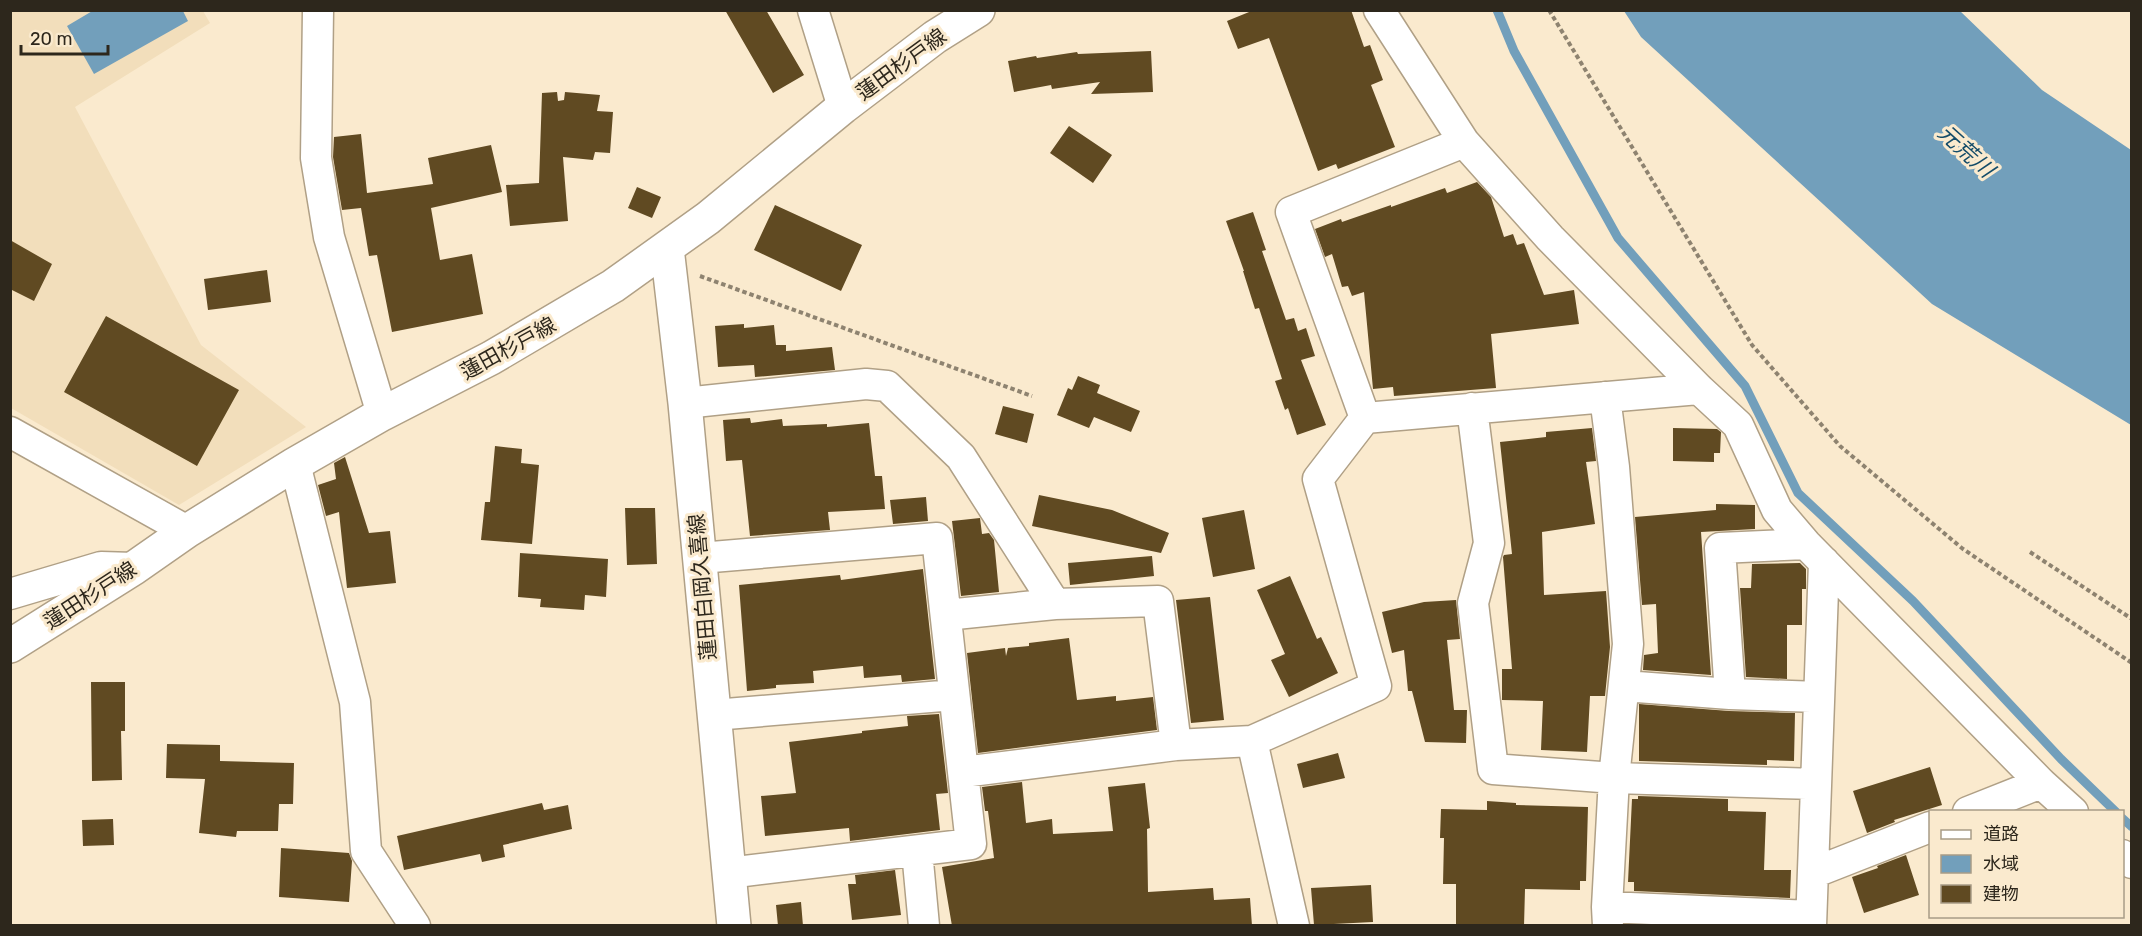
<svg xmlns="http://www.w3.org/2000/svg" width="2142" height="936" viewBox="0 0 2142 936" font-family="Rubik,'Noto Sans JP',sans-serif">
  <rect width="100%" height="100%" fill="#faeace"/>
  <path fill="#f2debb" d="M11,11h192l7,12 -135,84 126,238 105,82 -127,78 -168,-97z"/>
  <path fill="#729fbb" d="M94,10l89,1 5,10 -94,53 -27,-48z
    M1624,11h336l82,79 89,60v275l-199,-121 -291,-267z"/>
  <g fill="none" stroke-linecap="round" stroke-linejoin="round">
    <path stroke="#729fbb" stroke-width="9" d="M1497,10l17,41 104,187 127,148 53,107 115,108 148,158 55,53
      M2122,818l10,9"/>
  </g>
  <path fill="#604a22" d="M725,10h41l38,65 -31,18z
    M1254,10h97l13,37 6,-2 13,35 -12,5 24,62 -57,22 -2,-5 -18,7 -49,-133 -31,11 -11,-28z
    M1151,51l2,41 -62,2 9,-12 -48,7 -1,-4 -37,7 -6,-31 28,-5 1,2 40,-6 1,2z
    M557,92l1,9 6,-1 1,-8 35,3 -3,16 16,1 -3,41 -15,-1 -2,8 -30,-3 5,64 -58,5 -4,-41 33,-2 3,-90z
    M1069,126l43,29 -19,28 -43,-30z
    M361,134l6,59 66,-9 -5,-26 63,-13 11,47 -71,16 9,52 32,-6 11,60 -91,18 -15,-77 -8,1 -8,-48 -19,2 -9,-53 1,-20z
    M1477,182l14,15 13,40 9,-3 4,11 7,-2 20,52 30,-5 5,34 -88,10 5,54 -102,8 -1,-9 -20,2 -9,-97 -12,4 -4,-10 -6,1 -10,-33 -7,3 -10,-28 26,-10 1,3 49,-17v2l54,-19 2,5z
    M637,187l24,10 -9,21 -24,-10z
    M775,205l87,40 -21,46 -87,-41z
    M1253,212l13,38 -4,1 24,69 8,-2 4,13 8,-3 9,28 -14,4 25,65 -29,10 -9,-27 -3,2 -10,-29 7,-2 -23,-71 -4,1 -12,-38h1l-18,-50z
    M10,240l42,24 -18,37 -24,-12z
    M267,270l4,32 -63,8 -4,-31z
    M106,316l133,74 -42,76 -133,-74z
    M744,324v4l30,-3 2,20h10v6l46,-4 3,23 -80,7 -1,-12 -36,2 -3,-41z
    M1078,376l22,9 -3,8 43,18 -9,21 -37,-15 -5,11 -32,-13 11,-27 4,2z
    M1003,406l31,8 -7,29 -32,-9z
    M750,418l1,5 31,-4 1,7 44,-2v3l42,-4 6,53h7l3,33 -57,3 2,18 -80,6 -8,-76 -16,1 -3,-41z
    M1592,428l4,33 -10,1 9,62 -53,8 2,63 62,-4 4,56 -5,49h-15l-3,56 -46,-2 2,-49 -41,-1v-31h10l-9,-112 1,-2 8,-1 -12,-112 46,-5v-5z
    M1673,428l44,1 4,3 -1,21h-6v9l-41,-1z
    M495,446l27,3 -1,14 18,2 -7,79 -51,-4 4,-38h5z
    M345,457l24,76 21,-2 6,52 -49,5 -8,-76 -13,4 -8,-31 18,-6 -2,-16z
    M1039,495l73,15 57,23 -8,20 -129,-27z
    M926,497l2,24 -35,3 -3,-24z
    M1716,504l39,1v24l-54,3 10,143 -68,-5 1,-15 14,-2 -2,-49 -14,1 -7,-88 81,-7z
    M625,508h30l2,56 -30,1z
    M1244,510l11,59 -42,8 -11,-59z
    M980,518l2,16 7,-1 5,7 5,52 -38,4 -9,-75z
    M520,553l88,6 -2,38 -21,-2 -1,15 -44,-3 1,-8 -23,-2z
    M1152,556l2,20 -84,9 -2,-22z
    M1800,563l6,6v20h-4v36h-15v54l-41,-2 -6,-89h11l1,-24z
    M923,569l12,110 -33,3 -1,-7 -37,3 -1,-12 -50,5 1,12 -38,2v3l-29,3 -8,-106 101,-10 1,5z
    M1290,576l27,63 4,-2 17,36 -49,24 -18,-37 14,-6 -28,-64z
    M1210,597l14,123 -33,3 -15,-123z
    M1456,600l4,39 -13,1 7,70h13l-1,33 -41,-1 -13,-51h-4l-4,-41 -12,3 -10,-41 42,-10z
    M1069,638l8,62 39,-4v5l37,-4 4,33 -179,23 -11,-100 38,-5 1,8 2,-8 21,-2v-3z
    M91,682h34v49h-4l1,49 -30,1z
    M1639,704l90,7 66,2 -1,48 -27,-1v5l-128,-4z
    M939,714l9,79 -12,1 4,36 -90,11 -1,-13 -84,8 -4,-40 35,-3 -7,-51 73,-9v-2l46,-5 -1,-10z
    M167,744l53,1v16l74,2 -1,41h-14l-1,27h-41l-1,6 -37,-4 6,-54 -39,-1z
    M1338,753l7,25 -42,10 -6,-24z
    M1930,767l12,38 -48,15 1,2 -28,11 -14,-42z
    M1022,782l4,41 26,-4 1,15 60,-3 -5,-44 37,-4 5,45 -3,1 1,63 65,-4 1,12 36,-2 2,28h-300l-10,-59 52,-9 -6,-47h-3l-3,-24z
    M1638,796l90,3v12l38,1 -2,58h27l-1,28 -156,-7v-9h-6l4,-83h6z
    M1487,801l29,2v2l72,2 -2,74h-6v9l-55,-1 -1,37h-68v-42h-13l1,-46h-4l1,-29 46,1z
    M542,803l2,7 24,-5 4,24 -69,16 2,12 -23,5 -2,-8 -76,16 -7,-34z
    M113,819l1,26 -31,1 -1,-26z
    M281,848l68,5 3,8 -3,41 -70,-5z
    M1906,855l13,40 -55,18 -12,-36 26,-9 -1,-2z
    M895,870l6,45 -49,5 -4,-36h8l-1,-9z
    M1371,885l2,37 -59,3 -3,-37z
    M801,902l2,24h-25l-2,-21z"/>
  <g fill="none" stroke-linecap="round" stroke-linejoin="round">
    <defs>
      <path id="street" d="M318,10l-2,148 13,79 53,177
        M813,10l30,97
        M1379,10l85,132 86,96 149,151 39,36 39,85 29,34 235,239 32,29
        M1605,397l9,70 14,177 -14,134 -7,129 1,19
        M685,403l181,-19 21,2 74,71 94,147
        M1472,408l17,135 -16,60 20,166 121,9 202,6
        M1365,418l-74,-206 173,-70
        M10,432l177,99
        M295,464l60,238 11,149 49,75
        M700,558l237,-20 34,306 -243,29
        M10,594l91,-27 33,1
        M946,615l109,-11 103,-3 18,144
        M1624,686l106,8 89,3
        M1730,694l-10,-146 86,-4
        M714,715l240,-20
        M1252,741l42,185
        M963,772l213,-27 76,-4 124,-55 -58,-207 47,-61 334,-29
        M1968,812l73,-29
        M917,851l7,75
        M2122,855l10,8
        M1813,873l117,-46
        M1607,907l204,9
        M1811,926l13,-364"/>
      <path id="secondary" d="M667,248l18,155 49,523
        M10,646l124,-78 53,-37 108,-67 87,-50 109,-56 122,-72 95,-68 135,-111 92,-70 43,-27"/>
    </defs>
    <use href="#street" stroke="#b0a086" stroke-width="33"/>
    <use href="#secondary" stroke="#b0a086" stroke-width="36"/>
    <path stroke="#8e8370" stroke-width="4" stroke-dasharray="4.5 3" stroke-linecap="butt" d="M1549,10l203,335 88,101 123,103 169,114
      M700,276l332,120
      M2030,552l102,67"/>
    <use href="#street" stroke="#fff" stroke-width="30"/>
    <use href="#secondary" stroke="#fff" stroke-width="33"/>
  </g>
  <g text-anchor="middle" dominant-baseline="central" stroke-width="6" stroke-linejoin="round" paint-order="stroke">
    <g font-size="21" fill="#2d271c" stroke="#faeace">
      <text transform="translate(901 64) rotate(-36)">蓮田杉戸線</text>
      <text transform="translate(508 348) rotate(-29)">蓮田杉戸線</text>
      <text transform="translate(702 587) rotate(-95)">蓮田白岡久喜線</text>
      <text transform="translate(90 595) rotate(-33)">蓮田杉戸線</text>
    </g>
    <g font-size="22" font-style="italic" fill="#144c69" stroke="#faeace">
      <text transform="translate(1966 151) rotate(42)">元荒川</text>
    </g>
  </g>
  <rect width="2142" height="936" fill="none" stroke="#2d271c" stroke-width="24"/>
  <rect x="1929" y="810" width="195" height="108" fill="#faeace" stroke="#a89c87" stroke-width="1.5"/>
  <rect x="1941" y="830" width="30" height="9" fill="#ffffff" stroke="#a89c87" stroke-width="1.5"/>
  <text x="1983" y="840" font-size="18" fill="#2d271c">道路</text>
  <rect x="1941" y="855" width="30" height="18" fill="#729fbb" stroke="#a89c87" stroke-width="1.5"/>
  <text x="1983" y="870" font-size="18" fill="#2d271c">水域</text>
  <rect x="1941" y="885" width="30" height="18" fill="#604a22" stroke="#a89c87" stroke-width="1.5"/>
  <text x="1983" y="900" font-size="18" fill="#2d271c">建物</text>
  <path d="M21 45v9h87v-9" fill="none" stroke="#2d271c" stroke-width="3"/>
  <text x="30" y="45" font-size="18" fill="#2d271c" stroke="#faeace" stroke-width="4.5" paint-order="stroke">20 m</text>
</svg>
